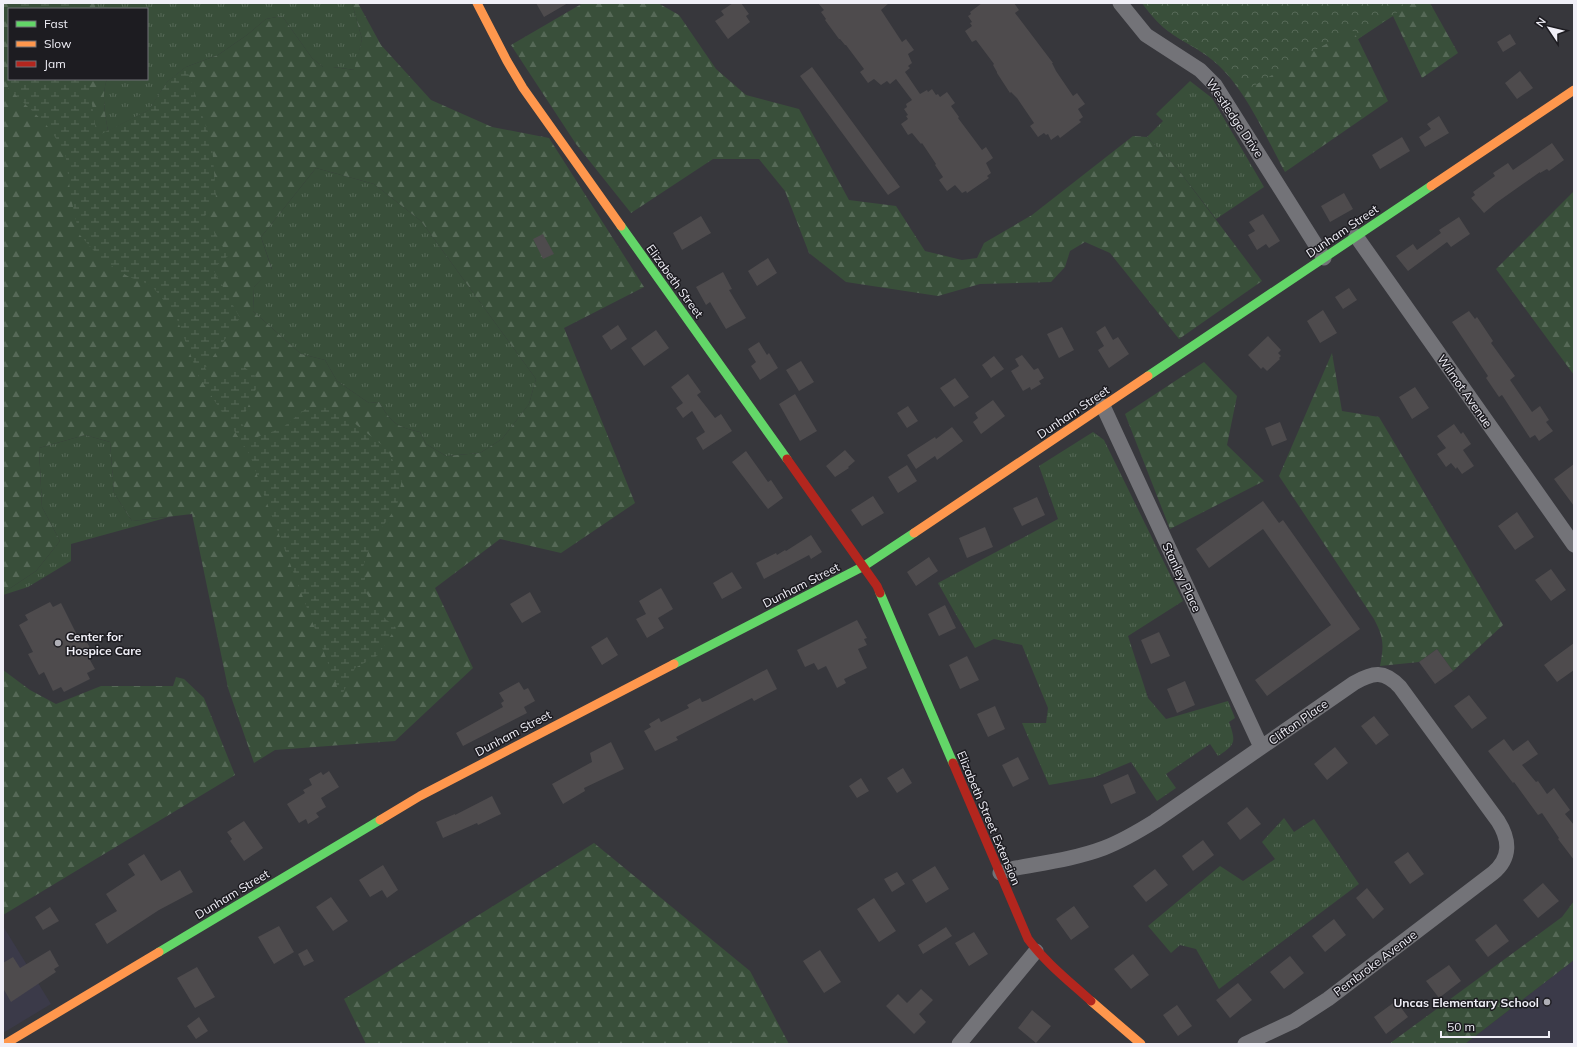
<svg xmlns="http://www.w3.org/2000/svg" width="1577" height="1047" viewBox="0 0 1577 1047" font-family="Mulish,sans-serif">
  <defs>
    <pattern id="grass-tufts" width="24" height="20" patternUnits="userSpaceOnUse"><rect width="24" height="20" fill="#394f3a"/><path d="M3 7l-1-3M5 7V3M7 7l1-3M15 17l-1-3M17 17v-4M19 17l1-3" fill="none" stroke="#566957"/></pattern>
    <pattern id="forest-firs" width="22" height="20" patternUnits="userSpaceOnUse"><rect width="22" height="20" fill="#394f3a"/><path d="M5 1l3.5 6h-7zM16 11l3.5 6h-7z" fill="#566957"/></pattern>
    <pattern id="wetland-marsh" width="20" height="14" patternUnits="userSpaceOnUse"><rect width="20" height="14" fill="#394f3a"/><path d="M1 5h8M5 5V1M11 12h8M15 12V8" fill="none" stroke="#566957"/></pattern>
    <pattern id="park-crowns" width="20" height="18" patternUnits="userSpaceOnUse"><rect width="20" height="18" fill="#394f3a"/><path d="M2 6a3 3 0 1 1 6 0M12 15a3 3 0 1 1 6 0" fill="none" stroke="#566957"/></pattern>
  </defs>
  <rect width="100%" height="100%" fill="#37373c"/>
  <path fill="#3b3a49" d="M3,926l48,78 -48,29z
    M1574,960v84h-109z"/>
  <path fill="url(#grass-tufts)" d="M94,3h258l10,36 -7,31 -22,-3h-10l-11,-9 -30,-42 -16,3 -19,16 -29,20 -32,12 -19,15 -18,28 -41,21c-3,-17 -7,-36 -1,-52h40v-70h-51z
    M1190,81l22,17 52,89 -48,32 -39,-51 -30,-31 16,-16 -7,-7z
    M316,168l58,16 47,37 115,158 -7,25 -27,35 -22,14 -34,3 -20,-12 -6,-12c-24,-6 -28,-8 -41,-30l-10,1 -32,-22 -12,-21 -24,-6 -48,-43 1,-24 18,-18 -11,-32z
    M1093,432l11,8 79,161 -55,35 20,62 18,21 62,-18 7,17 -6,4c7,20 7,22 -11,34l-8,-12 -44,30 10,14 -19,13 -26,-39 -36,15 -46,8 -27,-62h24l2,-15 -26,-63 -28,-6 -19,9 -37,-65 120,-64 -19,-53z
    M85,435l25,7 4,51 18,28 37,-4 -98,27v17l-43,26 -25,8v-2l33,-22 24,-30 -18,-34 -3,-59z
    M1284,818l10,14 20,-13 45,65 -140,105 -23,-40 -16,-4 -9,8 -23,-27 72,-60 23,15 32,-22 -13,-17z"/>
  <path fill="url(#forest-firs)" fill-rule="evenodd" d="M3,3h91l2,6h-87v70h98c-6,17 -2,34 1,52l41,-21 18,-28 19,-15 32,-12 29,-20 19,-16 16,-3 30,42 11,9h10l21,3 8,-31 -10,-36h6l23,42 50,55 61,27 57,11 95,149 -80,41 71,175 -74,50 -61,-14 -65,49 38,80 -78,73 -120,9 -21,13 -26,-75 -36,-174 -60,7 -18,-28 -4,-51 -25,-7 -46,13 3,59 18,34 -24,30 -33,22zM316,168l58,16 47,37 115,158 -7,25 -27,35 -22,14 -34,3 -20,-12 -6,-12c-24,-6 -28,-8 -41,-30l-10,1 -32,-22 -12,-21 -24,-6 -48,-43 1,-24 18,-17 -11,-33z
    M583,3h75l21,12 37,54 30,26 53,14 50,91 47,6 29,45 37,9 15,-2 7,-15 48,-28 101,-79 14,1 30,31 85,113 -83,58 -69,-86 -25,-11 -15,9 -5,16 -14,15 -71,2 -42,12 -92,-14 -37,-29 -24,-62 -26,-32h-46l-82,54 -55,-69 -65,-99z
    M1142,3h288l28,50 -36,25 -29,-62 -35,23 30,62 -103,71c-19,-35 -39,-82 -68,-108 -13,-12 -28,-19 -43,-29 -13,-8 -23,-20 -32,-32z
    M1574,191v184l-78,-106z
    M1332,353l10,58 37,6 124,208 -50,46 -16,-22 -18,13 -39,4c4,-21 4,-28 -6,-47l-95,-143z
    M1204,362l33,34 -10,49 37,36 -94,48 -45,-115z
    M3,670l27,20 26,14 45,-18h72l3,-9 8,2 20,19 31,77 -232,140z
    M594,843l156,128 39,73h-423l-22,-45z
    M1574,901v59l-109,84h-76l173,-127z"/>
  <path fill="url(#wetland-marsh)" d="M10,3h63l3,6h-65z
    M186,67l26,77 4,55 -11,17 23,40 -15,13 27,49 -35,50 10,14 28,-16 17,14 -19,42 11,17 30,-11 26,-21 20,1 25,14 34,27 15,29 -5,28 -26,37 -8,24 4,27 11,18 18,16 -19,28 -22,12 -14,29 -76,-199 -15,-43 -51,-78 -24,-63 -24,-29 -22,-8 -27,-17 -23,-26 -8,-36 -6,-47 -20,-28 -37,-35 1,-10 79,1 9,57 52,-26 18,-28z"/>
  <path fill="url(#park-crowns)" d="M1142,3h259l4,4 -47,32 -6,-9 -48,26 -62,37c-10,-15 -21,-28 -35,-38 -11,-8 -24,-13 -35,-21 -12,-8 -21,-19 -30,-31z"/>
  <path fill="#4e4b4d" d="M536,3h32l-24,14z
    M733,3h8l8,11 -3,2 4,6 -22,17 -13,-18 9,-6 -3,-4z
    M818,3h71l-8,7 21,32 4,-3 8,11 -6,4 4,9 -4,3 2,2 -5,4 15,22 7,-4 1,2 4,-3 4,6 2,-1 2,3 7,-5 8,11 -4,3 8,11 -1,1 24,32 4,-3 7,11 -7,5 5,10 -4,3 2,2 -22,15 -1,-2 -4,2 -7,-8 -8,6 -8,-11 4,-3 -8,-12 1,-1 -14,-21 -1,1 -9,-11 -4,2 -7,-11 7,-5 -2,-3 2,-1 -4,-6 3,-2 -1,-3 6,-4 -16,-21 -6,5 -3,-3 -6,4 -7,-6 -6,4 -8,-11 4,-3 -18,-24h-1l-5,-6h-1l-14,-19 1,-1 -5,-7 3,-2z
    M982,3h32l5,7 -4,3 38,50h-1l4,8 17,25 4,-3 8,11 -7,5 5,8 -4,3 2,2 -21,16 -2,-3 -7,5 -3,-6 -2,1 -2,-2 -6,4 -8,-11 4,-3 -17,-25 -6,-6 -1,1 -13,-20v-1l-4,-7 1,-1 -18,-24 -4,2 -7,-11 7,-5 -2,-3 2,-1 -4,-6 3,-2 -1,-2z
    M1510,34l6,10 -13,8 -6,-10z
    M812,67l88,120 -12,8 -88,-119z
    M1520,71l13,17 -16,11 -12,-16z
    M1439,116l10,17 -24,14 -6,-10 12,-8 -4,-5z
    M1402,137l8,14 -30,18 -8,-14z
    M1552,143l12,17 -15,11 -2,-2 -7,4v-1l-44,31 -12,10 -13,-15 4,-3 -2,-3 22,-16 -2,-3 15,-10 5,7z
    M1344,193l9,16 -23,13 -9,-16z
    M1263,214l17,27 -11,7 -3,-4 -9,6 -9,-15 7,-4 -6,-9z
    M701,216l10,17 -29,17 -9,-17z
    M1459,217l11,17 -19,13 -4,-5 -39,29 -12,-15 17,-12 4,6 24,-17 -2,-3z
    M543,234l11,20 -11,5 -10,-20z
    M768,258l9,15 -20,13 -9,-15z
    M723,272l9,17 -3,1 17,28 -20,11 -16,-27 -4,3 -10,-18z
    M1349,288l8,12 -14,9 -8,-12z
    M1323,310l14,23 -17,10 -13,-22z
    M1469,311l6,8 2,-2 16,24 -2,2 24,33 -5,4 22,32 8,-6 9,14 -3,2 7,9 -14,10 -4,-6 -5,3 -28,-43 -3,2 -13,-19 2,-2 -36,-54z
    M618,325l9,14 -16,11 -9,-14z
    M1105,326l8,14 5,-3 11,17 -20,14 -11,-18 6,-4 -8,-14z
    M1062,327l12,23 -15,8 -12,-24z
    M656,330l13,18 -25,18 -13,-18z
    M1268,336l13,14 -3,3 3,3 -2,2 1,1 -13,12 -4,-4 -2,2 -13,-14z
    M759,342l8,13 2,-2 9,15 -18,12 -9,-14 5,-4 -8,-13z
    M1022,355l12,15 4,-2 6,10 -5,3 2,3 -10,6 -1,-3 -7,4 -12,-20 8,-5 -4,-7z
    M994,356l10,13 -13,9 -9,-13z
    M801,361l13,21 -15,9 -13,-21z
    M688,374l13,18 -4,3 18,23 6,-4 11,17 -29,19 -7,-12 9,-6 -13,-21 -9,7 -7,-10 7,-5 -12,-16z
    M955,378l14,19 -15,10 -14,-19z
    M1415,387l14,21 -17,11 -13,-22z
    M795,394l22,37 -17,10 -21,-37z
    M993,400l12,16 -24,18 -8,-12 5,-4 -3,-5z
    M908,406l10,15 -11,7 -10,-15z
    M1280,422l7,18 -15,6 -7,-18z
    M1454,424l7,10 2,-2 8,12 -8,6 11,16 -12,8 -5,-7 -1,2 -5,-6 -5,4 -9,-13 9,-6 -9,-12z
    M952,427l11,14 -26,19 -2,-4 -19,13 -9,-14 28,-18 1,2z
    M845,450l10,11 -7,6 1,1 -14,9 -9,-11z
    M746,451l22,31 3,-2 12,18 -15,11 -36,-47z
    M1574,464v42l-20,-27z
    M907,465l10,16 -19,12 -10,-16z
    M873,496l11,17 -22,13 -11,-16z
    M1037,497l8,18 -23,11 -9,-18z
    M1263,501l16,22 4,-3 77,109 -93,67 -12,-16 76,-55 -68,-96 -54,39 -13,-19z
    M1517,512l17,25 -19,13 -17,-24z
    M985,527l8,20 -26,11 -8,-20z
    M811,535l11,17 -11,7 -2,-4 -45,24 -8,-16 20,-10 1,2 8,-5 1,1z
    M929,557l9,14 -22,15 -9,-14z
    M1551,569l15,21 -15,11 -16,-21z
    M732,572l10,16 -20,11 -9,-16z
    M661,588l12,21 -15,9 6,10 -17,10 -11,-19 10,-5 -7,-13z
    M530,592l11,20 -19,11 -12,-19z
    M50,602l3,5 8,-4 17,34 5,-2 7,13 -5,3 10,18 -8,4 3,6 -26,13 -3,-5 -8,4 -9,-19 -5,3 -11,-21 5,-2 -14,-27 9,-5 -3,-5z
    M945,605l11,23 -17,8 -11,-22z
    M857,620l10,18 -3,1 3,6 -9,4 9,19 -23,11 2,4 -9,5 -11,-22 -8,4 -4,-7 -9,4 -8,-17z
    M1159,632l11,24 -19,8 -10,-24z
    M607,637l11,18 -16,10 -11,-18z
    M1574,643v27l-17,12 -13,-17z
    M1437,649l16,22 -18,13 -16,-22z
    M967,656l12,24 -19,9 -11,-24z
    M767,669l10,20 -23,12 -2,-3 -76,39 2,3 -23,11 -11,-20 7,-4 -2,-3 10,-6 2,4 28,-14 -2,-3 13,-7 2,4 6,-2z
    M1185,681l10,24 -18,8 -10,-24z
    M519,682l5,8 4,-2 7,13 -11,6 3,6 -64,33 -7,-13 47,-26 -2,-4 3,-2 -5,-8z
    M1469,695l18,23 -15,11 -18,-23z
    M995,706l10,23 -17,8 -11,-23z
    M1374,716l15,19 -13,10 -15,-19z
    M1504,739l9,12 15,-11 10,14 -16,11 14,17 2,-1 9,13 7,-6 16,22 -5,4 9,11v35l-16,-21 1,-1 -17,-25 -4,2 -24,-33 -1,1 -25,-32z
    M611,742l13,27 -40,19 1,3 -22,13 -11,-20 40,-22 -2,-9z
    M1335,747l13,16 -21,17 -13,-16z
    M1018,757l11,22 -16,8 -11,-22z
    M903,768l9,15 -15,10 -10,-15z
    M329,771l10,16 -18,11 5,9 -10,6 3,4 -11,7 -2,-5 -7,4 -12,-19 18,-11 -2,-3 9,-5 -3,-6 12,-7 2,3z
    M1128,774l8,19 -25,11 -8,-19z
    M861,778l8,13 -12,7 -8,-12z
    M492,796l9,18 -23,11 -1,-2 -34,15 -7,-16 19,-8v1z
    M1247,807l14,17 -21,16 -13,-17z
    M244,821l19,27 -19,13 -14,-20 2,-2 -5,-7z
    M1203,840l11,15 -21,16 -11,-15z
    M1408,852l16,22 -14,10 -16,-22z
    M144,854l17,27 19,-11 13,22 -34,18 -52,34 -12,-20 22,-13 -11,-17 29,-19 -7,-11z
    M383,865l15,25 -11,8 -5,-8 -12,7 -11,-17z
    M935,866l14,23 -23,14 -14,-23z
    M1155,869l13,16 -22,17 -13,-16z
    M897,872l8,12 -13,8 -8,-13z
    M1543,883l16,18 -21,17 -15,-18z
    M1367,888l17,21 -11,10 -17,-21z
    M331,897l17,24 -15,10 -17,-24z
    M874,898l22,33 -17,11 -22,-33z
    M1074,906l15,21 -18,13 -15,-21z
    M50,907l9,14 -16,9 -8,-13z
    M1334,919l12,16 -21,17 -13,-16z
    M1496,924l13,17 -21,16 -13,-17z
    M279,926l15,26 -20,12 -16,-27z
    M946,927l6,9 -29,18 -5,-9z
    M974,932l14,22 -19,12 -14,-23z
    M307,949l7,12 -10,5 -6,-12z
    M50,950l9,16 -5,3 2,3 -45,30 -8,-14v-25l10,-6 7,11z
    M820,950l21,32 -17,11 -21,-32z
    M1133,954l16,21 -18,14 -17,-20z
    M1290,956l14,17 -20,16 -14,-17z
    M1449,965l12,16 -22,17 -13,-17z
    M197,967l18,30 -20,11 -18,-30z
    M1238,983l14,17 -22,18 -14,-18z
    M921,989l12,11 -14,14 7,8 -12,12 -28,-28 12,-12 9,9z
    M1396,1001l12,16 -22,17 -12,-17z
    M1177,1005l15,21 -14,10 -15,-21z
    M1032,1010l19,16 -15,17 -18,-15z
    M199,1017l9,14 -12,8 -9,-13z"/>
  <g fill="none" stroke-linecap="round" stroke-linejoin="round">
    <path stroke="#737378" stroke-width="15" d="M1120,3l26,32 54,35 15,15 109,173
      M1356,236l218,309
      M1103,406l158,341
      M1000,873l11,-4c31,-6 64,-10 93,-21 18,-7 35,-17 51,-27l199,-138c19,-11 30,-13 46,4l98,134c12,19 13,37 -5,52l-165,126 -34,22 -49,23
      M959,1044l77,-93"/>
    <path stroke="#63d668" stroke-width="9" d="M621,226l166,233
      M1148,376l283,-190
      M880,593l73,170
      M674,664l190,-98 50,-33
      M159,952l221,-132"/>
    <path stroke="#ff974d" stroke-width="9" d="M477,3l30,58 16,27 98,138
      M1431,186l143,-96
      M914,533l234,-157
      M380,820l40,-24 254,-132
      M1091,1001l50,43
      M5,1044l154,-92"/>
    <path stroke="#b3261e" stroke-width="9" d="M787,459l90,127 3,7
      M953,763l75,176c18,24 41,42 63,62"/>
  </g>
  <g fill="#afafb6" stroke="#1d1c21" stroke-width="1.5">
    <circle cx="58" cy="643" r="4"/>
    <circle cx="1547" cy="1002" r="4"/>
  </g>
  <g text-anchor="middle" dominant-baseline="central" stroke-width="3" stroke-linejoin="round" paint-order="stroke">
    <g font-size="12" fill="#f0eff7" stroke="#1d1c21">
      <text transform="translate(1235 118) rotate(56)">Westledge Drive</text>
      <text transform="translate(1342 231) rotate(-34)">Dunham Street</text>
      <text transform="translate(675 281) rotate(54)">Elizabeth Street</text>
      <text transform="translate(1465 391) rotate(55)">Wilmot Avenue</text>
      <text transform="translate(1073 412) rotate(-34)">Dunham Street</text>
      <text transform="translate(1182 577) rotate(65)">Stanley Place</text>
      <text transform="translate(801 585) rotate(-27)">Dunham Street</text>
      <text transform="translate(1298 722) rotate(-35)">Clifton Place</text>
      <text transform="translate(513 733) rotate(-28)">Dunham Street</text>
      <text transform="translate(989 818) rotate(67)">Elizabeth Street Extension</text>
      <text transform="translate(232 894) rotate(-31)">Dunham Street</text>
      <text transform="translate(1375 963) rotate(-37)">Pembroke Avenue</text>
    </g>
    <g font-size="12" font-weight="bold" fill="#f0eff7" stroke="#1d1c21" text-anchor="start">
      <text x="66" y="636">Center for<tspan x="66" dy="14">Hospice Care</tspan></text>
      <text x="1539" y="1002" text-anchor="end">Uncas Elementary School</text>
    </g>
  </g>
  <rect width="1577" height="1047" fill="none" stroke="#f0eff7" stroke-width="8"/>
  <rect x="8" y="8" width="140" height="72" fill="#1d1c21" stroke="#717077"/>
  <rect x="16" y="21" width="20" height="6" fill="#63d668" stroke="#717077"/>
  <text x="44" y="28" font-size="12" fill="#f0eff7">Fast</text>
  <rect x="16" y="41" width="20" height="6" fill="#ff974d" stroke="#717077"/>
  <text x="44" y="48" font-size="12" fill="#f0eff7">Slow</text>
  <rect x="16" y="61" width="20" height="6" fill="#b3261e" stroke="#717077"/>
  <text x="44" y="68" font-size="12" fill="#f0eff7">Jam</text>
  <g transform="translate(1549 28) rotate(305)" stroke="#1d1c21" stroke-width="3" paint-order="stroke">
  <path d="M0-3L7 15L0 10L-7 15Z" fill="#f0eff7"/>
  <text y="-6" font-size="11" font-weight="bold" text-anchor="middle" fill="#f0eff7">N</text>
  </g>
  <path d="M1441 1031v6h108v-6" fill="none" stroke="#f0eff7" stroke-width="2"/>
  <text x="1447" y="1031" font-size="12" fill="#f0eff7" stroke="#1d1c21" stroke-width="3" paint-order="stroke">50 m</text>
</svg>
